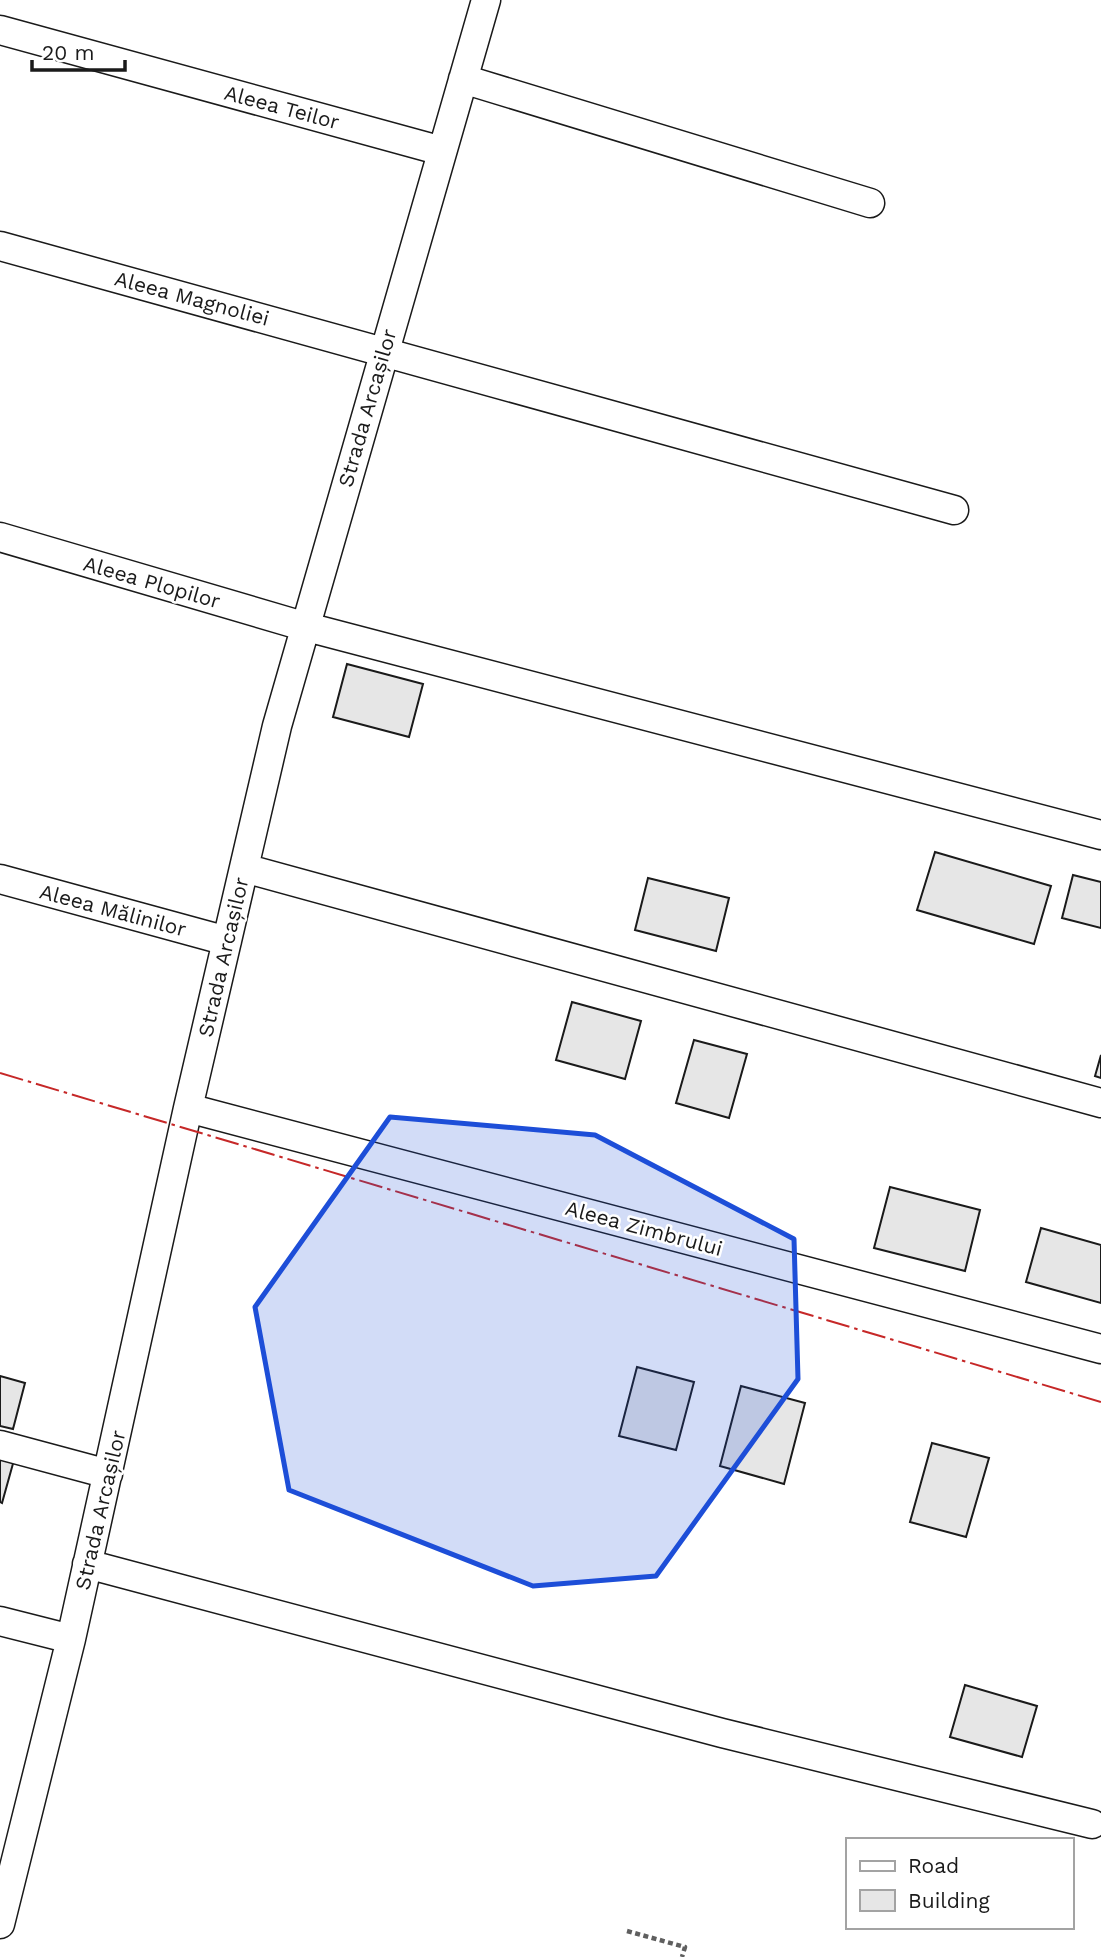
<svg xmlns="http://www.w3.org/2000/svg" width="1101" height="1957" viewBox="0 0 1101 1957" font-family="'Work Sans',sans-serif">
  <rect width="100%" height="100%" fill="#fff"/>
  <path fill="#e6e6e6" stroke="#1a1a1a" stroke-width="2" d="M347,664l76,20 -14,53 -76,-20z
    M935,852l116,34 -17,58 -117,-34z
    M1073,875l28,7v46l-39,-10z
    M648,878l81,20 -13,53 -81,-21z
    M572,1002l69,19 -16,58 -69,-19z
    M694,1040l53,14 -18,64 -53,-15z
    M1101,1055v23l-6,-2z
    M890,1187l90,23 -15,61 -91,-23z
    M1041,1228l60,17v58l-75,-21z
    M637,1367l57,15 -18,68 -57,-14z
    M0,1376l25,7 -12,46 -13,-3z
    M741,1386l64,17 -21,81 -64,-18z
    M932,1443l57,15 -23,79 -56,-15z
    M0,1456l14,4 -12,43 -2,-1z
    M965,1685l72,21 -15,51 -72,-20z"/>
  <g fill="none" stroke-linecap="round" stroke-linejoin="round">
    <defs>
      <path id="street" d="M0,30l442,121
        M463,79l407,124
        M0,246l954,264
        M0,537l303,89 798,209
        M244,868l857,235
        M0,879l227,62
        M188,1108l913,241
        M0,1445l108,29
        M87,1564l635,169 370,91
        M0,1621l71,18
        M0,1924l71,-285 117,-531 89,-382 209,-726"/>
    </defs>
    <use href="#street" stroke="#1a1a1a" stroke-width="31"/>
    <path stroke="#5f5f5f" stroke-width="4.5" stroke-dasharray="5 3.5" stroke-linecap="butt" d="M627,1931l58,16 -3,10"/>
    <use href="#street" stroke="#fff" stroke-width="28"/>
    <path stroke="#c62828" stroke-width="2" stroke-dasharray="24 5 3.5 5" stroke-linecap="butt" d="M0,1073l1101,329"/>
  </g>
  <path fill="#1d4ed8" fill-opacity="0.2" stroke="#1d4ed8" stroke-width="5" stroke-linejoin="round" d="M390,1117l205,18 199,104 4,140 -142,197 -123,10 -244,-96 -34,-183z"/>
  <g text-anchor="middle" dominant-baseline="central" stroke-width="5" stroke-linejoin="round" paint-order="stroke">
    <g font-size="21" fill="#1a1a1a" stroke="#fff">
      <text transform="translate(282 107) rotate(15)">Aleea Teilor</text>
      <text transform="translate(192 298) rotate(15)">Aleea Magnoliei</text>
      <text transform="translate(367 408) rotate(-74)">Strada Arcașilor</text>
      <text transform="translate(152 582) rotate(16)">Aleea Plopilor</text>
      <text transform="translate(113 910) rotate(15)">Aleea Mălinilor</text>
      <text transform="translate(223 957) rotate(-77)">Strada Arcașilor</text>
      <text transform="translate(644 1228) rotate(15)">Aleea Zimbrului</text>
      <text transform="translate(100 1510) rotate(-77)">Strada Arcașilor</text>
    </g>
  </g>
  <rect x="846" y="1838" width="228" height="91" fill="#ffffff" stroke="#a3a3a3" stroke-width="2"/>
  <rect x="860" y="1861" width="35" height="10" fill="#ffffff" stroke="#a3a3a3" stroke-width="2"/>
  <text x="908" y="1873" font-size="21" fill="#1a1a1a">Road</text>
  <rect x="860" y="1890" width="35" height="21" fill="#e6e6e6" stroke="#a3a3a3" stroke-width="2"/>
  <text x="908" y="1908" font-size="21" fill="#1a1a1a">Building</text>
  <path d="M32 60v10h93v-10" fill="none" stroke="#1a1a1a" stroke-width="3.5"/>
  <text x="42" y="60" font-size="21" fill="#1a1a1a" stroke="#ffffff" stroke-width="5" paint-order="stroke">20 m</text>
</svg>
